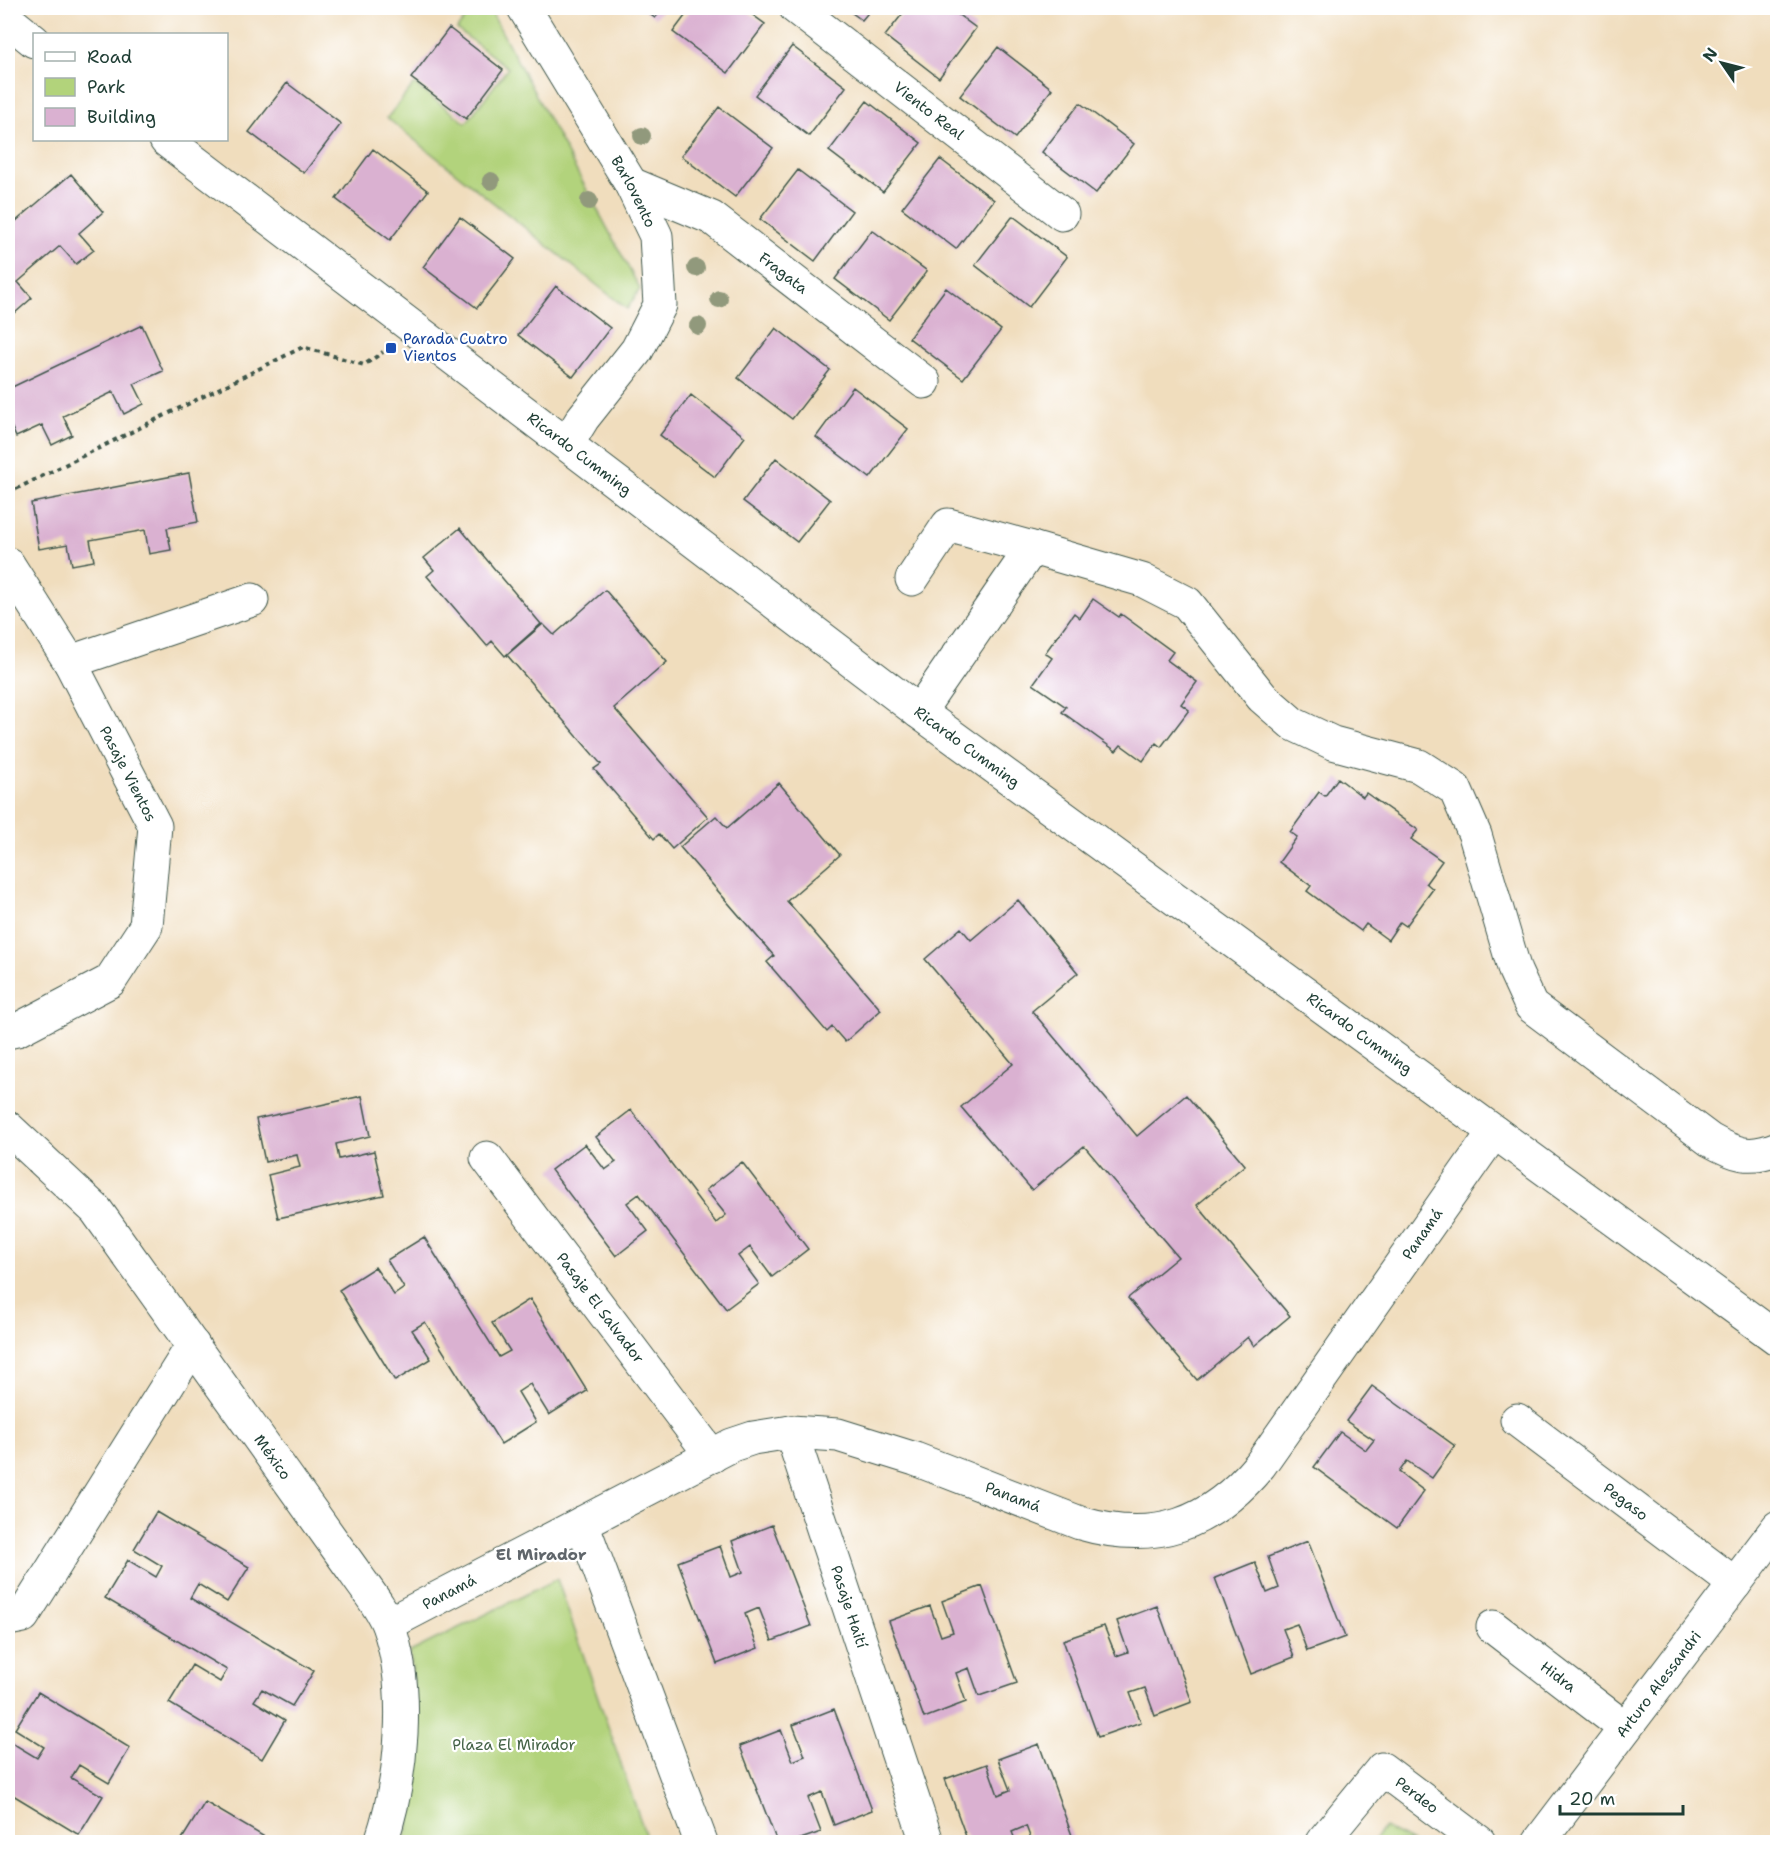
<svg xmlns="http://www.w3.org/2000/svg" width="1785" height="1850" viewBox="0 0 1785 1850" font-family="'Shantell Sans',sans-serif">
  <rect width="100%" height="100%" fill="#fff"/>
  <filter id="ink" filterUnits="userSpaceOnUse"><feTurbulence type="fractalNoise" baseFrequency=".0167" numOctaves="2"/><feDisplacementMap in="SourceGraphic" scale="12" xChannelSelector="R" yChannelSelector="G"/><feConvolveMatrix kernelMatrix="1 2 1 2 8 2 1 2 1" color-interpolation-filters="sRGB"/></filter>
  <filter id="wash" filterUnits="userSpaceOnUse"><feTurbulence type="fractalNoise" baseFrequency=".008" numOctaves="4" result="noise"/><feDisplacementMap in="SourceGraphic" scale="24" xChannelSelector="R" yChannelSelector="G"/><feGaussianBlur stdDeviation="1.35" result="paint"/><feColorMatrix in="noise" values="0 0 0 0 0 0 0 0 0 0 0 0 0 0 0 0 0 1.4 0 .05"/><feComposite in="paint" operator="in"/></filter>
  <g filter="url(#wash)">
    <rect width="100%" height="100%" fill="#f0ddbd"/>
    <path fill="#b2d37b" stroke="#688858" stroke-width="1.5" d="M473,8h16l151,281 -13,20 -240,-191 27,-34 52,39 42,-55 -51,-39z
      M557,1579l91,263h-245l5,-14 13,-77 -11,-99z
      M1384,1828l29,14h-41z"/>
    <g id="blocks">
      <path fill="#dab1d1" d="M641,8h23l-9,10z
        M691,8h52l22,16 -37,49 -55,-41z
        M845,8h27l-10,12z
        M907,8h42l27,20 -37,50 -54,-42z
        M449,28l54,42 -37,49 -55,-41z
        M792,46l54,41 -37,49 -54,-41z
        M998,47l54,42 -37,49 -55,-42z
        M287,83l54,41 -37,49 -55,-41z
        M867,101l54,42 -38,49 -54,-41z
        M1080,103l54,41 -38,49 -54,-41z
        M719,107l54,41 -38,49 -54,-41z
        M373,149l55,42 -38,49 -54,-41z
        M940,159l54,41 -38,49 -54,-41z
        M798,170l54,41 -37,50 -55,-42z
        M71,174l32,38 -24,21 15,17 -18,14 -16,-18 -42,36 14,16 -17,15 -7,-9v-76z
        M1013,216l54,41 -38,50 -54,-42z
        M460,217l55,42 -38,49 -54,-41z
        M872,230l55,41 -38,49 -54,-41z
        M556,286l54,42 -37,49 -55,-42z
        M946,288l55,42 -38,49 -54,-41z
        M142,325l21,46 -29,13 10,20 -20,10 -11,-22 -50,24 9,19 -20,10 -10,-20 -26,12 -8,-18v-30z
        M776,328l54,42 -38,49 -54,-41z
        M853,387l55,42 -38,49 -54,-41z
        M691,395l54,42 -30,40 -55,-42z
        M776,458l54,42 -33,42 -54,-41z
        M189,473l9,49 -31,6 4,22 -22,4 -4,-24 -55,10 4,21 -22,4 -4,-21 -29,5 -8,-46z
        M460,528l81,96 -36,32 -13,-15 -5,5 -60,-70 7,-6 -10,-12z
        M605,590l62,72 -53,46 94,109 -36,32 -13,-15 -5,5 -60,-70 7,-5 -94,-109 36,-31 11,11z
        M1093,599l26,18 2,-3 52,38 -6,8 30,22 -16,22 8,6 -28,37 -5,-4 -13,18 -22,-16 -5,6 -54,-39 4,-5 -33,-23 19,-26 -7,-5 29,-40 6,5z
        M1338,778l25,19 3,-4 52,37 -7,9 31,22 -16,22 7,6 -27,37 -6,-4 -12,18 -22,-16 -5,7 -54,-40 4,-5 -32,-24 18,-25 -7,-5 29,-40 6,4z
        M779,783l61,72 -53,46 94,109 -36,32 -13,-15 -5,5 -60,-70 7,-6 -94,-109 36,-31 11,12z
        M1018,900l60,73 -46,38 105,125 49,-41 59,70 -48,40 93,111 -36,30 -6,-9 -51,43 -69,-82 50,-41 -94,-111 -52,44 -71,-83 52,-43 -88,-105 36,-31 10,12z
        M362,1096l8,40 -34,8 3,15 35,-8 10,44 -106,23 -10,-43 32,-8 -3,-12 -32,7 -9,-43z
        M631,1110l85,113 10,-8 -20,-25 36,-28 66,87 -36,28 -22,-30 -12,9 21,28 -33,25 -87,-115 -12,9 21,28 -32,25 -65,-86 34,-26 20,26 11,-8 -20,-25z
        M424,1237l75,120 11,-6 -18,-28 38,-24 57,92 -38,24 -19,-31 -12,8 18,30 -35,22 -76,-122 -13,8 19,29 -36,22 -56,-91 36,-23 19,28 10,-7 -17,-28z
        M1372,1386l83,60 -23,32 -25,-17 -8,11 25,19 -27,37 -83,-61 26,-35 26,18 8,-10 -28,-19z
        M156,1512l93,55 -22,35 -29,-18 -8,14 124,73 -22,35 -30,-17 -8,12 31,19 -23,39 -93,-56 23,-38 28,17 7,-12 -122,-72 23,-38 28,17 6,-11 -28,-17z
        M772,1525l39,101 -39,15 -13,-33 -14,6 13,34 -41,16 -39,-102 42,-16 11,31 12,-5 -11,-31z
        M1308,1541l37,96 -38,14 -10,-27 -14,5 11,28 -43,17 -36,-96 40,-16 12,31 12,-5 -11,-31z
        M982,1586l35,97 -38,13 -10,-28 -13,5 10,29 -42,16 -35,-97 41,-15 11,30 12,-4 -11,-31z
        M1157,1606l35,96 -37,14 -10,-28 -15,5 11,29 -43,15 -35,-97 41,-14 12,30 12,-4 -11,-31z
        M38,1692l92,56 -21,35 -30,-18 -8,13 32,18 -24,39 -71,-43 1,-51 28,17 7,-11 -29,-18z
        M834,1709l38,101 -38,15 -12,-33 -14,6 13,34 -29,10h-15l-37,-96 41,-16 12,31 12,-5 -12,-31z
        M1039,1744l35,97 -42,1 -6,-16 -14,6 4,10h-48l-23,-63 42,-15 11,31 12,-5 -12,-31z
        M205,1802l68,40h-85l-6,-3z"/>
    </g>
  </g>
  <g filter="url(#ink)">
    <use href="#blocks" fill-opacity="0" stroke="#3e5549" stroke-width="1.5"/>
    <g fill="none" stroke-linecap="round" stroke-linejoin="round">
      <defs>
        <g id="minor">
          <path id="s1" d="M524,8l107,176 25,52 4,69 -23,45 -54,68 -16,26"/>
          <path id="s2" d="M796,8l266,206"/>
          <path id="s3" d="M631,184l81,34 212,164"/>
          <path d="M1032,548l110,32 45,23 75,94 31,27 40,19 86,23 36,23 20,46 40,136 16,35 179,134c25,14 39,20 68,8"/>
          <path id="s4" d="M8,564l62,98 85,164 -9,100 -36,55 -93,49 -9,2"/>
          <path d="M912,579l36,-54 84,23 -113,164"/>
          <path d="M70,662l182,-62"/>
          <path id="s5" d="M8,1128l88,82 257,360c11,17 28,36 35,55 23,63 14,155 -7,217"/>
          <path id="s6" d="M487,1158l225,298"/>
          <path id="s7" d="M1517,1420l218,164"/>
          <path id="s8" d="M791,1432l136,410"/>
          <path d="M582,1523l119,319"/>
          <path d="M8,1619l15,-3 170,-271"/>
          <path id="s9" d="M388,1624l344,-179 21,-7 38,-6 47,3 77,24 165,64c75,22 130,2 180,-58l234,-333"/>
          <path id="s10" d="M1493,1627l132,101"/>
          <path id="s11" d="M1322,1842l60,-73 97,73"/>
        </g>
        <g id="major">
          <path d="M8,20l26,21"/>
          <path id="s12" d="M166,140l753,572 859,627"/>
          <path id="s13" d="M1539,1842l239,-315"/>
        </g>
      </defs>
      <use href="#minor" stroke="#3e5549" stroke-width="35"/>
      <use href="#major" stroke="#3e5549" stroke-width="35"/>
      <path stroke="#3e5549" stroke-width="4" stroke-dasharray="4.5 4.5" stroke-linecap="butt" d="M8,493l295,-146 61,18 19,-13"/>
      <use href="#minor" stroke="#fff" stroke-width="33"/>
      <use href="#major" stroke="#fff" stroke-width="33"/>
    </g>
    <g fill="#91997c">
      <circle cx="642" cy="136" r="9"/>
      <circle cx="491" cy="181" r="9"/>
      <circle cx="589" cy="201" r="9"/>
      <circle cx="696" cy="268" r="9"/>
      <circle cx="719" cy="299" r="9"/>
      <circle cx="698" cy="326" r="9"/>
    </g>
  </g>
  <rect fill="#1a4fb4" stroke="#fff" stroke-width="2" x="385" y="342" width="12" height="12" rx="3"/>
  <g text-anchor="middle" dominant-baseline="central" stroke-width="4.5" stroke-linejoin="round" paint-order="stroke">
    <g font-size="15" fill="#1f3d34" stroke="#fff">
      <text stroke="none"><textPath href="#s2" startOffset="168">Viento Real</textPath></text>
      <text stroke="none"><textPath href="#s1" startOffset="214">Barlovento</textPath></text>
      <text stroke="none"><textPath href="#s3" startOffset="178">Fragata</textPath></text>
      <text stroke="none"><textPath href="#s12" startOffset="519">Ricardo Cumming</textPath></text>
      <text stroke="none"><textPath href="#s12" startOffset="1005">Ricardo Cumming</textPath></text>
      <text stroke="none"><textPath href="#s4" startOffset="242">Pasaje Vientos</textPath></text>
      <text stroke="none"><textPath href="#s12" startOffset="1491">Ricardo Cumming</textPath></text>
      <text stroke="none"><textPath href="#s9" startOffset="1238">Panamá</textPath></text>
      <text stroke="none"><textPath href="#s6" startOffset="188">Pasaje El Salvador</textPath></text>
      <text stroke="none"><textPath href="#s5" startOffset="424">México</textPath></text>
      <text stroke="none"><textPath href="#s9" startOffset="681">Panamá</textPath></text>
      <text stroke="none"><textPath href="#s7" startOffset="136">Pegaso</textPath></text>
      <text stroke="none"><textPath href="#s9" startOffset="69">Panamá</textPath></text>
      <text stroke="none"><textPath href="#s8" startOffset="184">Pasaje Haití</textPath></text>
      <text stroke="none"><textPath href="#s10" startOffset="82">Hidra</textPath></text>
      <text stroke="none"><textPath href="#s13" startOffset="198">Arturo Alessandri</textPath></text>
      <text stroke="none"><textPath href="#s11" startOffset="138">Perdeo</textPath></text>
    </g>
    <g font-size="15" fill="#164399" stroke="#fff" text-anchor="start">
      <text x="403" y="339">Parada Cuatro<tspan x="403" dy="17">Vientos</tspan></text>
    </g>
    <g font-size="15" fill="#446246" stroke="#fff">
      <text x="514" y="1745">Plaza El Mirador</text>
    </g>
    <g font-size="16" font-weight="bold" fill="#60666b" stroke="#fff">
      <text x="541" y="1554">El Mirador</text>
    </g>
  </g>
  <rect width="1785" height="1850" fill="none" stroke="#fff" stroke-width="30"/>
  <rect x="33" y="33" width="195" height="108" fill="#ffffff" stroke="#a5b1ae" stroke-width="1.5"/>
  <rect x="45" y="52" width="30" height="9" fill="#ffffff" stroke="#a5b1ae" stroke-width="1.5"/>
  <text x="87" y="63" font-size="18" fill="#1f3d34">Road</text>
  <rect x="45" y="78" width="30" height="18" fill="#b2d37b" stroke="#a5b1ae" stroke-width="1.5"/>
  <text x="87" y="93" font-size="18" fill="#1f3d34">Park</text>
  <rect x="45" y="108" width="30" height="18" fill="#dab1d1" stroke="#a5b1ae" stroke-width="1.5"/>
  <text x="87" y="123" font-size="18" fill="#1f3d34">Building</text>
  <g transform="translate(1722 63) rotate(305)" stroke="#ffffff" stroke-width="4.5" paint-order="stroke">
  <path d="M0-4.5L10 22L0 15L-10 22Z" fill="#1f3d34"/>
  <text y="-9" font-size="16" font-weight="bold" text-anchor="middle" fill="#1f3d34">N</text>
  </g>
  <path d="M1560 1805v9h123v-9" fill="none" stroke="#1f3d34" stroke-width="3"/>
  <text x="1569" y="1805" font-size="18" fill="#1f3d34" stroke="#ffffff" stroke-width="4.5" paint-order="stroke">20 m</text>
</svg>
